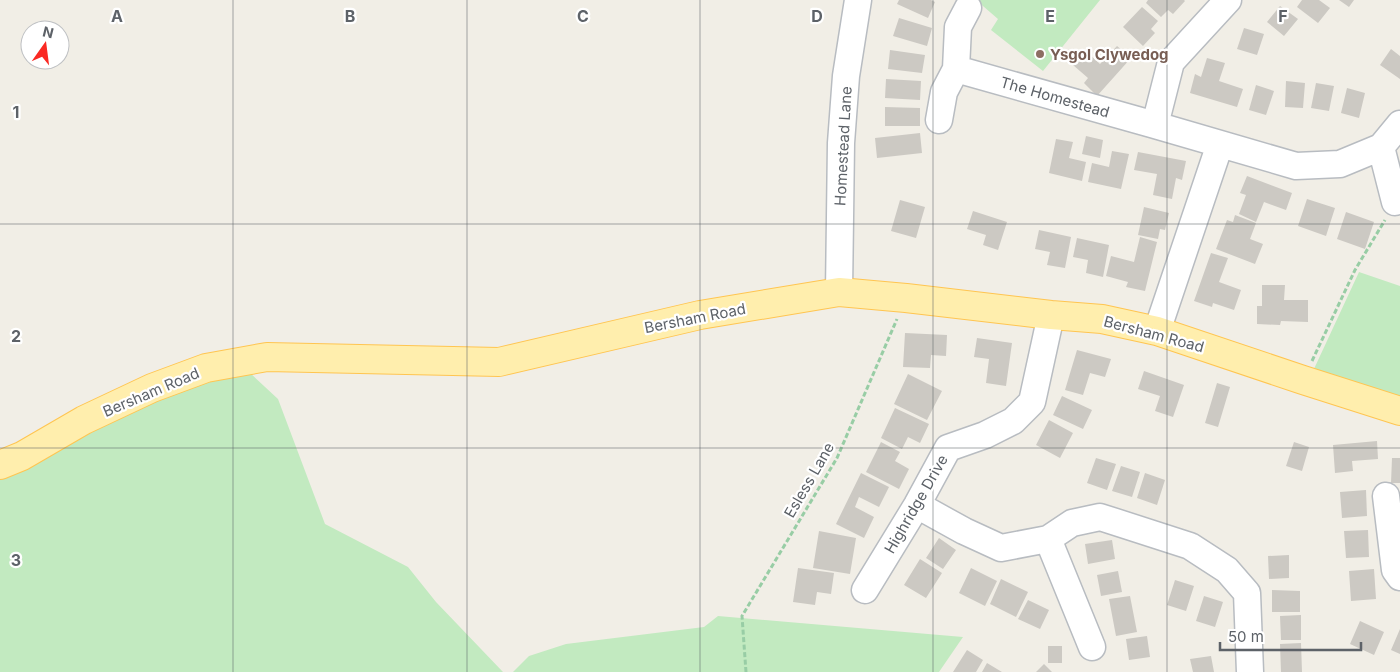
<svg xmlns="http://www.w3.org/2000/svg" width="1400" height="672" viewBox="0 0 1400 672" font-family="Inter,sans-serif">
  <rect width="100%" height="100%" fill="#f1eee6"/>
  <path fill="#c2eac0" d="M976,0h124l-57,71 -52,-41 7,-11z
    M1359,272l41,14v112l-87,-27z
    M249,372l29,27 47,125 83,43 28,35 67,70h-503v-193c44,-17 84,-44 126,-65 40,-20 80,-33 123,-42z
    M718,616l245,21 -24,35h-426l16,-16 37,-12 138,-17z"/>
  <path fill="#ccc9c3" d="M899,0h32l4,2 -7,16 -31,-14z
    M1148,0h36l1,1 -12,13 -5,-4 -7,7 -15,-14z
    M1302,0h17l11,8 -12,15 -21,-16z
    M1339,0h15l-5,7z
    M1280,6l18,13 -14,17 -17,-14z
    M1142,7l16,14 -7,8 4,4 -12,13 -20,-19z
    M899,18l33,10 -5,18 -34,-10z
    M1244,28l20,6 -7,21 -20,-6z
    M1117,46l14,12 -34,38 -13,-13 4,-5 -15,-13 13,-14 14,13z
    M1391,49l9,7v23l-20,-14z
    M890,50l35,5 -3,18 -34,-4z
    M1207,58l18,5 -6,18 24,8 -6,18 -47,-14 5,-19 6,3z
    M886,79l35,2 -1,19 -35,-2z
    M1286,81l19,2 -2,25 -18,-1z
    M1316,83l18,3 -5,25 -18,-3z
    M1256,85l18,6 -8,24 -17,-5z
    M1347,88l18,5 -6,25 -18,-5z
    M885,107l35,1v18h-35z
    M920,133l2,20 -45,5 -2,-20z
    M1086,136l17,4 -3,18 -18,-4z
    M1056,139l17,3 -4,16 17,4 -4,19 -33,-8z
    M1112,151l17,3 -8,35 -33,-7 4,-19 17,4z
    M1138,152l48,9 -4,19 -6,-2 -4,21 -19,-4 4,-21 -23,-4z
    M1247,176l45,17 -6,17 -22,-8 -8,20 -17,-8 7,-19 -6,-2z
    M1307,199l28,9 -9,28 -28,-10z
    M900,200l25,7 -9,31 -25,-7z
    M1144,207l25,6 -4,17 -5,-1 -2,10 -20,-4z
    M973,211l34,11 -9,28 -15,-5 3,-10 -19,-6z
    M1346,212l28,10 -9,27 -28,-10z
    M1235,215l21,8 -6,16 13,5 -8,20 -39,-15 11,-29 6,2z
    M1039,230l32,7 -6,31 -18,-3 3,-13 -15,-3z
    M1140,237l17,5 -12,49 -19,-4 2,-5 -22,-6 5,-20 23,6z
    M1077,238l32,7 -6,32 -17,-4 2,-13 -15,-3z
    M1211,253l17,5 -9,24 22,8 -7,20 -21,-7 -1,4 -18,-6z
    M1262,285h23l-1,15h24v22l-27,-1 -1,4 -23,-1v-18h5z
    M905,333l42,2 -1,21 -15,-1 -1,13 -27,-1z
    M977,338l35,5 -6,43 -20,-3 3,-24 -15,-2z
    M1077,350l34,9 -6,18 -15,-4 -7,22 -18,-5z
    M1144,371l40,14 -11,32 -18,-6 5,-15 -22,-7z
    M908,374l34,17 -15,29 -33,-16z
    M1217,383l13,4 -12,40 -13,-4z
    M1062,396l30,14 -9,19 -30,-14z
    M895,408l34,16 -9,19 -12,-6 -6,12 -21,-11z
    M1049,420l24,13 -13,25 -24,-13z
    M1377,441l1,18 -26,2 1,10 -18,2 -2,-28z
    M881,442l19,10 -5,9 14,8 -10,20 -33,-17z
    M1294,442l15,5 -7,24 -16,-5z
    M1096,458l20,6 -9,26 -20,-7z
    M1392,458h8v25h-9z
    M1121,466l19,6 -8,25 -20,-6z
    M861,473l28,14 -10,20 -20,-10 -4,10 19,10 -10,21 -28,-14z
    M1145,473l20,7 -8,25 -20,-7z
    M1366,490l1,26 -25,2 -2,-26z
    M1368,530l1,27 -23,1 -2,-27z
    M819,531l37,7 -6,36 -37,-6z
    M939,538l17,12 -13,19 -17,-11z
    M1112,540l3,19 -27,5 -3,-20z
    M1289,555v23l-20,1 -1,-23z
    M920,559l22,14 -16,25 -22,-13z
    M798,568l36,5 -3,21 -14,-2 -2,13 -22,-3z
    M971,568l26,13 -12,25 -26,-13z
    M1374,569l2,30 -25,2 -2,-30z
    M1118,571l4,21 -21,4 -4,-21z
    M1001,579l27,13 -12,25 -26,-13z
    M1175,580l19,6 -8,25 -19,-6z
    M1272,590l28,1v21h-28z
    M1130,596l7,36 -21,4 -7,-37z
    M1204,596l19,6 -8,25 -19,-6z
    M1028,600l21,10 -9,19 -22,-10z
    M1301,615v25h-20l-1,-24z
    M1360,621l24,11 -10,23 -24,-11z
    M1400,629v25l-9,-4z
    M1147,636l3,21 -21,3 -3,-21z
    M1301,643l1,29h-21l-1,-28z
    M1048,646h14v17h-14z
    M967,650l16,10 -7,12h-23z
    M1211,656l3,16h-21l-3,-13z
    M987,663l15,9h-20z
    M1044,664l8,8h-16z"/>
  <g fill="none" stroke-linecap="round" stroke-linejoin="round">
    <defs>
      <path id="minor" d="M1228,0l-57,62 -16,63 141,41 44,-2 41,-17 19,-23
        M956,69l199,56
        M939,120l5,-28 12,-23 2,-42 10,-19
        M1381,147l14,55
        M839,292l2,-149 5,-67 12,-76
        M1157,331l63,-187
        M1386,496l9,74 5,7
        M917,505l47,26 37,17 47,-9 24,-16 28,-6 90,29 37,24 20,23 3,79
        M1048,539l44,108
        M865,590l52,-85 31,-57 37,-13 28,-14 19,-19 19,-87"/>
      <path id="major" d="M0,465l22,-9 62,-36 68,-32 54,-20 61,-11 232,5 201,-47 139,-23 67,6 145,17 51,4 55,12 146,49 97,31"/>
    </defs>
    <use href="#minor" stroke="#b8bcc1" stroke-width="29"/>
    <use href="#major" stroke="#ffc551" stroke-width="30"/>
    <path stroke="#98cda5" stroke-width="3" stroke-dasharray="5 2.5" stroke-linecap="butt" d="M1312,361l43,-91 30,-50
      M746,672l-4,-56 95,-158 60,-139"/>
    <use href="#minor" stroke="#fff" stroke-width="26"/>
    <use href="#major" stroke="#ffeead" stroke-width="28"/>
  </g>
  <path fill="none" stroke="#5d6268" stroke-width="1" stroke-opacity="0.55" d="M233,0v672M467,0v672M700,0v672M933,0v672M1167,0v672M0,224h1400M0,448h1400"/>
  <circle fill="#8d6e63" stroke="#fff" stroke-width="2" cx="1040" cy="54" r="5"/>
  <g text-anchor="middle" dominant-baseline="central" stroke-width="4.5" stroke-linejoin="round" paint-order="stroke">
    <g font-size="15" font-weight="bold" fill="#785e54" stroke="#fff" text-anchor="start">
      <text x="1050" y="54">Ysgol Clywedog</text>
    </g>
    <g font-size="15" fill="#5d6268" stroke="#fff">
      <text transform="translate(1055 97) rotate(16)">The Homestead</text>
      <text transform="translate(843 146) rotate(-87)">Homestead Lane</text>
      <text transform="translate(695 318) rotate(-11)">Bersham Road</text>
      <text transform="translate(1154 334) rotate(15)">Bersham Road</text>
      <text transform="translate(151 392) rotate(-23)">Bersham Road</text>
      <text transform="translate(809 480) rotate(-60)">Esless Lane</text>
      <text transform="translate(916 504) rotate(-60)">Highridge Drive</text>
    </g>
  </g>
  <g font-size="16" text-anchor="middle" font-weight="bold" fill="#5d6268" stroke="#fff" stroke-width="4.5" stroke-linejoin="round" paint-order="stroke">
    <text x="117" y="22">A</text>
    <text x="350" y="22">B</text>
    <text x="583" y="22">C</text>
    <text x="817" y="22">D</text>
    <text x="1050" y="22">E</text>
    <text x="1283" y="22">F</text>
    <text x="16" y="118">1</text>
    <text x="16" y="342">2</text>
    <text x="16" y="566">3</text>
  </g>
  <g transform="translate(45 45) rotate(14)"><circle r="24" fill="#ffffff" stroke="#bec0c3"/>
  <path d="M0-4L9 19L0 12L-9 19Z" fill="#fa2923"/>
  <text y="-8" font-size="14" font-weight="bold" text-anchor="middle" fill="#5d6268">N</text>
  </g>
  <path d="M1220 642v8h141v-8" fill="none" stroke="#5d6268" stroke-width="2.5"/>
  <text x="1228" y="642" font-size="15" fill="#5d6268" stroke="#ffffff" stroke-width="4" paint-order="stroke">50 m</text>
</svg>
